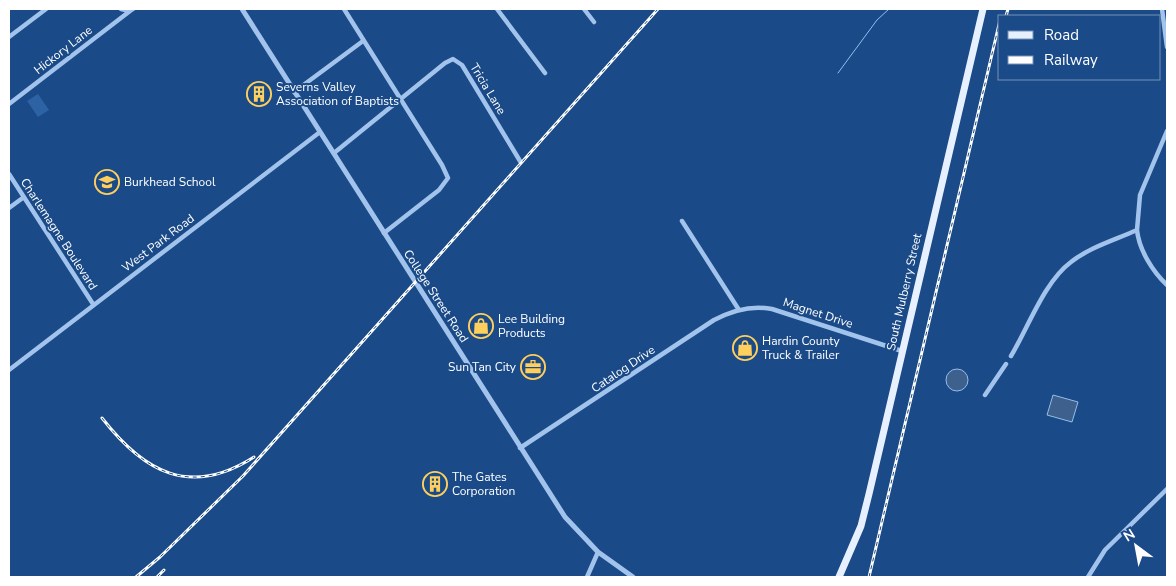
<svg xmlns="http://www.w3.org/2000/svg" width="1176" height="586" viewBox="0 0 1176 586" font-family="'Nunito Sans',sans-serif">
  <rect width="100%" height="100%" fill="#1a4a87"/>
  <path fill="#2d63a5" d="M38,94l11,16 -11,7 -11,-16z"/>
  <path fill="#3d608d" stroke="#94beee" d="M946 380a11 11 0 1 1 22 0a11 11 0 1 1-22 0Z
    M1053,395l25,7 -6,20 -25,-7z"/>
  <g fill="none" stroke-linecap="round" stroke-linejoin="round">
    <path stroke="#94beee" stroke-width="1" d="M838,73l39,-53 12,-11"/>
    <path stroke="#a1c3ec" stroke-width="4.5" d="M121,9l9,2 3,-2
      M344,9l98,156 6,13 -9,12 -55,43
      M497,9l48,64
      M584,9l10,13
      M1162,9l5,38
      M9,37l37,-28
      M294,92l69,-51
      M9,104l121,-93
      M334,153l111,-90 8,-4 9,6 58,96
      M9,174l84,130
      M9,208l15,-11
      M682,221l57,89
      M1137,230c2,20 16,42 30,55
      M1011,356c17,-28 33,-74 60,-94 19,-15 44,-22 66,-32l3,-35 27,-64
      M9,370l311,-238
      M985,395l21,-31
      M520,448l194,-128c19,-10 38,-15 58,-11l130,42
      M587,577l11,-25
      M1088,577l17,-27 62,-61"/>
    <path stroke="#a1c3ec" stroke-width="5" d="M242,9l323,508 33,35 35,25"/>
    <path stroke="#e7f0ff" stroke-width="7" d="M839,577l22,-51 8,-32 114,-485"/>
    <defs>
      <path id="rail" d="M1006,16l2,-7
        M102,418c42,54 88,80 152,39
        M136,577l24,-20 83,-81 415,-467
        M157,577l7,-7
        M869,577l131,-557"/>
    </defs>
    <use href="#rail" stroke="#fff" stroke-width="3"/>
    <use href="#rail" stroke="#1a4a87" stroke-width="1" stroke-dasharray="4" stroke-linecap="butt"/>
  </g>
  <defs>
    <symbol id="building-ring" viewBox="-11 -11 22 22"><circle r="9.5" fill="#1a4a87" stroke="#fecf5d" stroke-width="1.5"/><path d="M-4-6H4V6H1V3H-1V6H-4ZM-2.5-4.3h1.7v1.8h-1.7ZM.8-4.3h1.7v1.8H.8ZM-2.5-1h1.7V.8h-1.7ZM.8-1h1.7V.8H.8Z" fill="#fecf5d"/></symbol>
    <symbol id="school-ring" viewBox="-11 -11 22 22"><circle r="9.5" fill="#1a4a87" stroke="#fecf5d" stroke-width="1.5"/><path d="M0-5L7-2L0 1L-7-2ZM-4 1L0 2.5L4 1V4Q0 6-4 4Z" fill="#fecf5d"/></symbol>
    <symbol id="shop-ring" viewBox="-11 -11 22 22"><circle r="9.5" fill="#1a4a87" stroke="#fecf5d" stroke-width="1.5"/><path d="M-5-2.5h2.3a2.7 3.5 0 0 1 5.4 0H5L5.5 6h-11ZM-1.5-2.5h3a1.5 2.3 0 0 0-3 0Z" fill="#fecf5d"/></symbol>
    <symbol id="office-ring" viewBox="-11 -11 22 22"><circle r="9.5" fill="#1a4a87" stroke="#fecf5d" stroke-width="1.5"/><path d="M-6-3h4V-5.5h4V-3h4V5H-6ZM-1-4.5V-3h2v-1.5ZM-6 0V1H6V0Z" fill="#fecf5d"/></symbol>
  </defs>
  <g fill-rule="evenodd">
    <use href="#building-ring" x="245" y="80" width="28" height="28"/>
    <use href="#school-ring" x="93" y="168" width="28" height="28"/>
    <use href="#shop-ring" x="467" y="312" width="28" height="28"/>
    <use href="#shop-ring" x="731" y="334" width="28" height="28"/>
    <use href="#office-ring" x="519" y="353" width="28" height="28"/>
    <use href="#building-ring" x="421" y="470" width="28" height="28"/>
  </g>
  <g text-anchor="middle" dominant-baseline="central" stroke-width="4" stroke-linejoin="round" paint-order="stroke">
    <g font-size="12" fill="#fff" stroke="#1a4a87">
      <text transform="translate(63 50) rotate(-38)">Hickory Lane</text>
      <text transform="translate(488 89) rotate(59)">Tricia Lane</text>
      <text transform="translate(59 234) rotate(57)">Charlemagne Boulevard</text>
      <text transform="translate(158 243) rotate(-37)">West Park Road</text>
      <text transform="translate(904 292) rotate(-77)">South Mulberry Street</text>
      <text transform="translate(436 296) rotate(57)">College Street Road</text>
      <text transform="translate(818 313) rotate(18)">Magnet Drive</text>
      <text transform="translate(623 369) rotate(-34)">Catalog Drive</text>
    </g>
    <g font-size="12" fill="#fff" stroke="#1a4a87" text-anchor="start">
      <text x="276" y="87">Severns Valley<tspan x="276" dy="14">Association of Baptists</tspan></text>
      <text x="124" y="182">Burkhead School</text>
      <text x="498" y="319">Lee Building<tspan x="498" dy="14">Products</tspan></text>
      <text x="762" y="341">Hardin County<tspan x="762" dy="14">Truck &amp; Trailer</tspan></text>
      <text x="516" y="367" text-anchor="end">Sun Tan City</text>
      <text x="452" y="477">The Gates<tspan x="452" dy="14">Corporation</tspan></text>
    </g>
  </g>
  <rect width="1176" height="586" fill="none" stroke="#ffffff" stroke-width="20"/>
  <rect x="998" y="15" width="162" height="65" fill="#1a4a87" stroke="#7692b7"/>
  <rect x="1008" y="31" width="25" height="8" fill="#e7f0ff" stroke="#7692b7"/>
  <text x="1044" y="40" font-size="15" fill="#ffffff">Road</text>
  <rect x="1008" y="56" width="25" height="8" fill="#ffffff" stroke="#7692b7"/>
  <text x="1044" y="65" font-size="15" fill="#ffffff">Railway</text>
  <g transform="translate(1136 546) rotate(328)" stroke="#1a4a87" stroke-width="4" paint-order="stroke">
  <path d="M0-4L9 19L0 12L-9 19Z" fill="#ffffff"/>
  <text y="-8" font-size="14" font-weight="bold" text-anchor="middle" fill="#ffffff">N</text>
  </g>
</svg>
